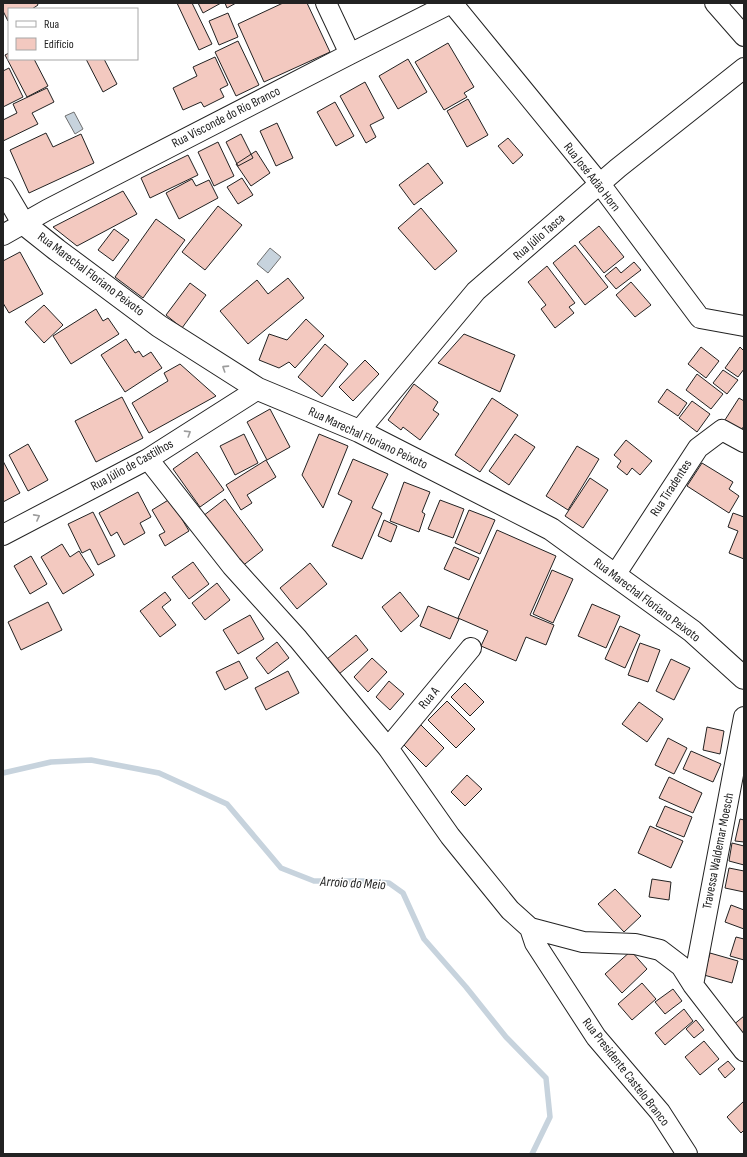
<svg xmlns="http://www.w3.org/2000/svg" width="747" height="1157" viewBox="0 0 747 1157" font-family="'Sofia Sans Condensed',sans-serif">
  <rect width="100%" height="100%" fill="#fff"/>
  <path fill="#c7d3dd" stroke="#6f6f6f" d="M74,112l9,17 -8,5 -10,-18z
    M270,248l11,9 -13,16 -11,-9z"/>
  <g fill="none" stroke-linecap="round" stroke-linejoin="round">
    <path stroke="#c7d3dd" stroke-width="5.5" d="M3,773l48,-11 40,-2 68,13 68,31 54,64 33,13h52l23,2 14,10 21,46 42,48 40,50 40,41 4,39 -18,37"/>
  </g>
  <path fill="#f3c9c0" stroke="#222" d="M3,3h34l1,2 -6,4h-23l-1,12 -5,-10z
    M177,3h15l20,41 -13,6z
    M198,3h23l-18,10z
    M225,3h11l-9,5z
    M283,3h24l23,49 -66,30 -26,-58z
    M228,13l10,24 -19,8 -10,-24z
    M238,41l21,44 -23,11 -21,-44z
    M448,43l26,44 -10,6 3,4 -23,13 -29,-48z
    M9,53v6h25l14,27 -21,11 -22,-42z
    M215,57l13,28 -8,4 4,8 -20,10 -3,-5 -18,8 -10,-22 24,-12 -4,-9z
    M86,59h18l13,25 -14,8z
    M408,59l19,33 -29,17 -19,-33z
    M9,68l14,29 -20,10v-36z
    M365,82l19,36 -14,7 6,12 -10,6 -26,-47z
    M47,88l7,14 -22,11 6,11 -35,17v-21l14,-7 -4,-9z
    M468,99l20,36 -21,12 -20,-36z
    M335,102l19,34 -18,10 -19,-34z
    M277,123l16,35 -17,8 -16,-35z
    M46,133l7,14 28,-13 13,29 -65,30 -19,-43z
    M241,134l12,24 -15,8 -12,-24z
    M508,138l15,17 -10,9 -15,-18z
    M218,142l16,34 -20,10 -16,-34z
    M256,151l14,22 -19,13 -15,-22z
    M188,155l10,20 -48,23 -9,-20z
    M428,163l15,20 -29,22 -15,-20z
    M242,178l11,17 -15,9 -11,-17z
    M192,179l4,7 13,-6 9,18 -39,21 -13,-26z
    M123,191l14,23 -60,32 -24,-19z
    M218,206l24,19 -37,45 -23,-18z
    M421,208l36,43 -22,19 -37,-42z
    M156,219l29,21 -42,58 -28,-21z
    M599,226l25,31 -20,16 -25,-31z
    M114,229l15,11 -16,21 -15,-11z
    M575,245l33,42 -23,18 -32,-42z
    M20,252l23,42 -34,19 -6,-10v-42z
    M634,262l7,8 -25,19 -11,-13 11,-9 5,6z
    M547,266l28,37 -6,4 5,6 -19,15 -14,-19 5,-4 -18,-23z
    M288,278l16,20 -56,46 -28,-33 37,-31 11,14z
    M631,282l20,23 -16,12 -19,-22z
    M190,283l16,12 -24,33 -16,-13z
    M44,305l19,20 -19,18 -19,-21z
    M96,309l7,12 5,-3 11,16 -48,30 -18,-28z
    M306,319l18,17 -29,32 -6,-6 -10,6 -20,-8 10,-26 18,6z
    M464,334l51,21 -15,37 -62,-29z
    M126,339l9,14 4,-2 4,6 8,-5 11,16 -37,24 -24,-37z
    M325,344l23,20 -26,33 -24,-20z
    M701,347l18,14 -13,17 -18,-14z
    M740,347l4,4v18l-6,8 -13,-9z
    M365,360l14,14 -26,27 -14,-14z
    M180,364l36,32 -67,37 -17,-30 36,-22 -4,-8z
    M723,370l15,10 -11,14 -14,-11z
    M697,374l26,20 -12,15 -25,-19z
    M414,384l24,18 -5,8 6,4 -19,26 -17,-13 -2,3 -13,-10z
    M667,389l20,14 -9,13 -20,-14z
    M122,397l21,41 -47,24 -21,-41z
    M492,398l26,17 -38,57 -25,-17z
    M739,398l5,3v25l-5,7 -16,-10z
    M692,401l18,13 -13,18 -18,-14z
    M270,409l20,38 -23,13 -20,-38z
    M244,434l14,29 -23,12 -15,-29z
    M319,434l29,12 -25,62 -21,-33z
    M515,434l20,13 -26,38 -20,-14z
    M626,440l26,21 -12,14 -8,-7 -5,7 -10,-8 4,-6 -7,-6z
    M28,444l20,36 -20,11 -19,-36z
    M577,446l22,13 -31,51 -22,-14z
    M197,452l27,38 -24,17 -27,-38z
    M353,459l35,15 -16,34 10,5 -20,46 -30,-13 20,-45 -14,-7z
    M266,460l10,17 -29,18 5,8 -11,7 -15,-25z
    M3,461l17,32 -17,9z
    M702,463l31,19 -4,7 10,7 -10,17 -42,-27z
    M590,478l18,12 -25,38 -18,-12z
    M404,482l26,10 -8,20 3,2 -6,18 -29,-11z
    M138,492l13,25 -11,6 5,10 -21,12 -7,-13 -6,4 -12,-23z
    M170,499l19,32 -24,15 -6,-11 6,-3 -13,-22z
    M225,499l38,51 -22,17 -38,-51z
    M440,500l24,9 -11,29 -25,-9z
    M469,510l26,10 -15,34 -25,-11z
    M93,512l22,44 -17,9 -8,-16 -8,4 -14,-29z
    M733,513l11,4v42l-15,-6 9,-22 -10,-4z
    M384,520l13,6 -6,16 -13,-6z
    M497,530l59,26 -26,59 24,10 -8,20 -20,-8 -10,24 -35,-15 7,-15 -30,-13z
    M62,544l8,13 9,-6 15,24 -31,19 -22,-37z
    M454,547l25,11 -10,22 -25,-11z
    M31,556l16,28 -17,10 -16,-28z
    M193,562l16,22 -20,15 -17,-22z
    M310,563l17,21 -30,25 -17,-21z
    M552,570l21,9 -20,44 -20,-9z
    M217,583l13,17 -25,20 -13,-17z
    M165,592l6,8 -9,7 14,18 -16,12 -20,-26z
    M400,592l19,24 -18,16 -19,-25z
    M48,602l14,28 -41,20 -13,-28z
    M592,604l28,12 -14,32 -28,-12z
    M428,606l31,13 -9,20 -30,-13z
    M250,615l14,24 -26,15 -15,-24z
    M620,626l20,9 -15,33 -20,-9z
    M356,635l12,15 -29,24 -12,-15z
    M277,642l12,16 -21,16 -12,-16z
    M640,643l20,7 -12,32 -20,-7z
    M372,658l15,14 -19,20 -14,-15z
    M671,659l19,9 -16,32 -18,-9z
    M239,661l9,17 -23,12 -9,-18z
    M288,671l11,22 -33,17 -11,-22z
    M389,681l15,13 -14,16 -14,-13z
    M465,683l19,19 -14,14 -19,-19z
    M447,701l28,28 -19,19 -28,-28z
    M639,702l24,17 -16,23 -25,-18z
    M418,722l26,26 -18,19 -26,-26z
    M707,727l17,4 -4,23 -17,-4z
    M668,738l19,10 -13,26 -19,-9z
    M691,751l30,13 -8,18 -30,-13z
    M467,775l15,14 -17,17 -14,-14z
    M669,777l33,16 -9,20 -34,-15z
    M665,806l27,11 -8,20 -28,-11z
    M740,819l4,1v22l-9,-1z
    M650,826l33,15 -12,27 -33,-15z
    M732,843l12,3v19l-15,-4z
    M729,868l15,3v21l-19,-4z
    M652,879l19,3 -2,18 -20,-3z
    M615,889l26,27 -17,16 -26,-28z
    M731,905l13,5v19l-19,-7z
    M736,937l8,2v21l-14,-4z
    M631,951l16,18 -25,24 -17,-19z
    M710,953l28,8 -6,22 -28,-8z
    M642,983l14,16 -24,21 -14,-16z
    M673,989l9,12 -17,13 -10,-12z
    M684,1009l9,12 -28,24 -10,-12z
    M744,1016v23l-12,-13z
    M696,1020l8,10 -10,8 -8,-9z
    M704,1041l15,18 -19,16 -15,-18z
    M728,1061l7,8 -10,9 -7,-9z
    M744,1101v29l-3,3 -14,-16z"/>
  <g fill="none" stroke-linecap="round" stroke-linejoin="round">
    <defs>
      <path id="minor" d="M326,3l24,51
        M452,3l148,181 100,134 44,8
        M715,3l29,33
        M3,235l44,-25 303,-156 101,-51
        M359,431l117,-140 142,-123 126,-100
        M148,459l84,107 66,73 90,109 62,88 60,74 20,18 53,14 52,2 25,6 21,16 12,19 51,66
        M3,535l145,-76 110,-70
        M615,575l83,-127 24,-18 22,12
        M388,748l83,-100
        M530,928l5,15 61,94 64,75 27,42
        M693,985l51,-268"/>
      <path id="major" d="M3,189l20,34 34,27 102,76 99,63 101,42 192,98 141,102 52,47"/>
    </defs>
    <use href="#minor" stroke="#222" stroke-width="22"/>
    <use href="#major" stroke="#222" stroke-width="24"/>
    <use href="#minor" stroke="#fff" stroke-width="20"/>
    <use href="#major" stroke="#fff" stroke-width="22"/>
  </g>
  <defs><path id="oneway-chevron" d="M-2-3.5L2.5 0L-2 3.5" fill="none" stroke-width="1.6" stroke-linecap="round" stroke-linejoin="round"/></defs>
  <g stroke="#9c9c9c">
    <use href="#oneway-chevron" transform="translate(225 368) rotate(-147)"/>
    <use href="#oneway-chevron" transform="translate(188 433) rotate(-32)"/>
    <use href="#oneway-chevron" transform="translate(37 517) rotate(-28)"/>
  </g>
  <g text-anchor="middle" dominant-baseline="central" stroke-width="3" stroke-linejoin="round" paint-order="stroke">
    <g font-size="13" fill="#222" stroke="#fff">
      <text transform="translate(226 117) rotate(-27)">Rua Visconde do Rio Branco</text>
      <text transform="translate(592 177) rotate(52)">Rua José Adão Horn</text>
      <text transform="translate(539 237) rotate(-41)">Rua Júlio Tasca</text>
      <text transform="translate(91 274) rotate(37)">Rua Marechal Floriano Peixoto</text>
      <text transform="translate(368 438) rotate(25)">Rua Marechal Floriano Peixoto</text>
      <text transform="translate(132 465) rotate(-29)">Rua Júlio de Castilhos</text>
      <text transform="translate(671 488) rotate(-57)">Rua Tiradentes</text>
      <text transform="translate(647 600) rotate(37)">Rua Marechal Floriano Peixoto</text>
      <text transform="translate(429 698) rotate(-50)">Rua A</text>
      <text transform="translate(718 851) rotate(-79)">Travessa Waldemar Moesch</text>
      <text transform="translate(626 1072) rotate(52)">Rua Presidente Castelo Branco</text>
    </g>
    <g font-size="14" font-style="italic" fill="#222" stroke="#fff">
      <text transform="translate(353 883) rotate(3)">Arroio do Meio</text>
    </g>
  </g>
  <rect width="747" height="1157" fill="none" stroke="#222222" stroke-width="8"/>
  <rect x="8" y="8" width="130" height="52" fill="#ffffff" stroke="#a7a7a7"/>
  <rect x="16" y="21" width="20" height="6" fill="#ffffff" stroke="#a7a7a7"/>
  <text x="44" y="28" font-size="12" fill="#222222">Rua</text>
  <rect x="16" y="38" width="20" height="12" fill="#f3c9c0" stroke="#a7a7a7"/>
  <text x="44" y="48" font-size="12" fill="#222222">Edifício</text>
</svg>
